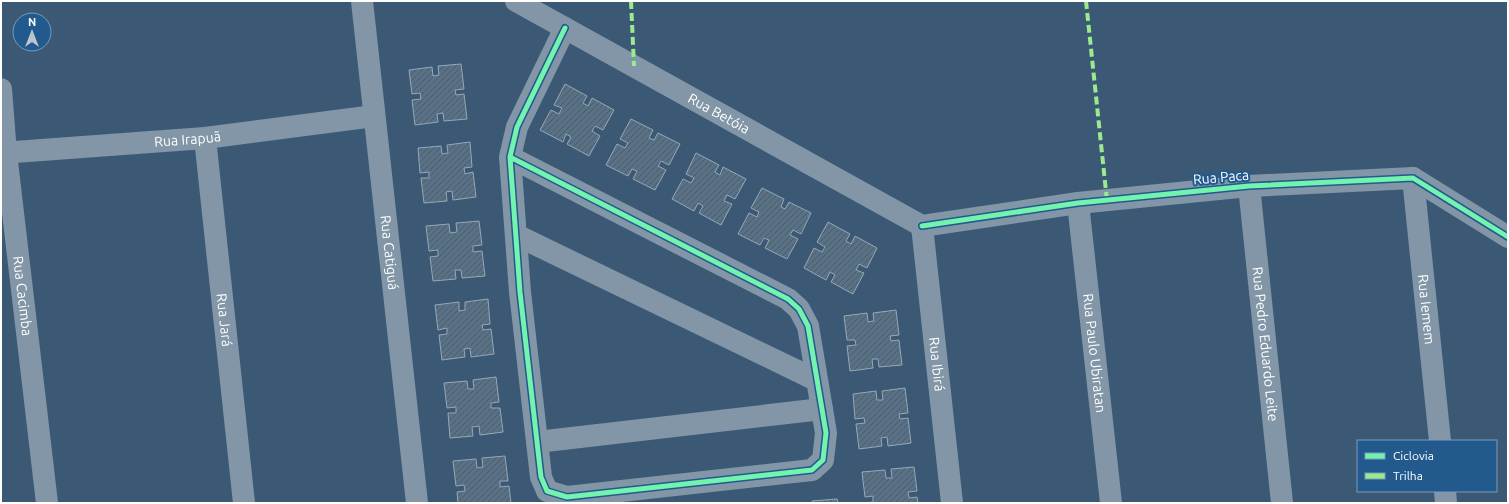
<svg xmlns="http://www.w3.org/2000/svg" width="1509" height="504" viewBox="0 0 1509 504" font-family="Ubuntu,sans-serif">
  <defs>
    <pattern id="building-hatch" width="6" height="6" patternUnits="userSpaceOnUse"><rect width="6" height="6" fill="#597187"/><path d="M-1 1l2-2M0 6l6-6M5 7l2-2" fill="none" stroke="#515b64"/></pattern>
  </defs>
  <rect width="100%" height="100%" fill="#3b5975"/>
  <path fill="url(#building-hatch)" stroke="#97a8b7" d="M461,64l3,25 -9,1 1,5 8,-1 3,25 -23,2 -1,-8 -6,1 1,8 -23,3 -3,-25 9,-1 -1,-6 -8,1 -3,-24 23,-3 1,9 6,-1 -1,-9z
    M565,84l22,12 -4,7 5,3 4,-8 22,12 -11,20 -8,-4 -3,5 8,5 -11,20 -22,-12 4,-7 -5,-3 -3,8 -23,-12 11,-20 8,4 3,-6 -8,-3z
    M631,119l22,11 -4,8 5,2 4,-7 22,11 -11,21 -8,-4 -3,5 8,4 -11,20 -22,-11 4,-8 -5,-2 -4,7 -22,-11 11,-21 8,4 3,-5 -8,-4z
    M470,142l2,25 -8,1 1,6 8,-2 3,25 -23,3 -1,-9 -6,1 1,9 -23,2 -3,-25h8v-6l-9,1 -2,-25 23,-2 1,8 6,-1 -1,-8z
    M696,153l23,12 -4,7 5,3 3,-8 23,12 -11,20 -8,-4 -3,6 8,3 -11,21 -22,-12 4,-7 -5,-3 -4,8 -22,-12 11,-20 8,4 3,-5 -8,-4z
    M762,188l22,11 -3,8 4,2 4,-7 22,11 -10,21 -8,-4 -3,5 8,4 -11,20 -22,-11 4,-8 -5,-2 -4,7 -22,-11 11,-21 8,4 2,-5 -8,-4z
    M479,221l3,24 -9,1v6l9,-1 3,25 -23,2 -1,-8h-6l1,9 -23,2 -3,-24 8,-1v-6l-9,1 -3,-25 23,-2 1,9 7,-1 -1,-9z
    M828,222l22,12 -4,7 5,3 4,-8 22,12 -10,20 -8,-4 -3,6 8,3 -11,21 -22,-12 4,-7 -5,-3 -4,8 -22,-12 10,-20 8,4 3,-5 -8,-5z
    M488,299l2,25 -8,1 1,5 8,-1 3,25 -23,3 -1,-9 -6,1 1,8 -23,3 -3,-25 8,-1v-6l-9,2 -3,-25 24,-3v9l6,-1v-8z
    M896,310l3,25 -9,1 1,5 8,-1 3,25 -23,2 -1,-8h-6l1,9 -23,3 -3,-25 9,-1 -1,-5h-8l-3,-24 23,-3 1,9 6,-1 -1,-8z
    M496,377l3,25 -8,1v5h9l3,24 -23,3 -1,-9 -7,1 1,9 -23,2 -2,-25h8v-6l-9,1 -3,-25 23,-2 1,8h6l-1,-9z
    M905,388l3,25 -9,1 1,5 8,-1 3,25 -23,3 -1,-9 -6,1 1,8 -23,3 -3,-25 9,-1 -1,-5 -9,1 -2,-25 23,-3 1,9h6l-1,-9z
    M505,456l3,25h-8v6l9,-1 2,17h-53l-1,-11 8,-1 -1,-6 -8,1 -3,-25 23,-2 1,9 6,-1 -1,-9z
    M914,467l3,24 -9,1 1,6 8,-1 1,6h-53l8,-1v-6l-8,1 -3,-25 23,-2 1,8h6l-1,-9z
    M837,499l1,4h-25l-1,-2z"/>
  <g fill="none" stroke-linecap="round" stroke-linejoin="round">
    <g stroke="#8296a8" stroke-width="22">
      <path id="s1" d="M362,1l55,502"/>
      <path id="s2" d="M516,1l406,225"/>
      <path id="s3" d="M1,89l5,64 41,350"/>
      <path id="s4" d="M205,138l39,365"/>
      <path id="s5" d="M1,153l204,-15 169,-22"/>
      <path d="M510,157l278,142 11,10 9,17 18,107 -3,27 -11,10 -245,27 -20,-6 -6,-14 -21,-185 -10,-135 7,-30 48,-99"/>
      <path id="s6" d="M1413,178l27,263"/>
      <path id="s7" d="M1249,186l33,317"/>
      <path id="s8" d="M1078,203l33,300"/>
      <path d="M922,226l156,-23 171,-17 164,-8 95,59"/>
      <path id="s9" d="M922,226l30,277"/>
      <path d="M516,235l300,145"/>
      <path d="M537,442l285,-33"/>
      <path d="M1445,491l1,12"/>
    </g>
    <path stroke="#9bea8d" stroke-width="4" stroke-dasharray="8 4" stroke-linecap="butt" d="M631,1l3,65
      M1086,1l21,200"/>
    <defs>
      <path id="cycleway" d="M510,157l278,142 11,10 9,17 18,107 -3,27 -11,10 -245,27 -20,-6 -6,-14 -21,-185 -10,-135 7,-30 48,-99
        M922,226l156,-23 171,-17 164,-8 95,59"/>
    </defs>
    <use href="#cycleway" stroke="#235a8d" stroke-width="8"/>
    <use href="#cycleway" stroke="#73f3ae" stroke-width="5"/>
  </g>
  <g text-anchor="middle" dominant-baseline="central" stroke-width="4" stroke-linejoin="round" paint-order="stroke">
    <g font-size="14" fill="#fff" stroke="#235a8d">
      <text stroke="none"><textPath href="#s2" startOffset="232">Rua Betóia</textPath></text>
      <text stroke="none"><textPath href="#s5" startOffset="187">Rua Irapuã</textPath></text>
      <text transform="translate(1221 177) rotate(-5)">Rua Paca</text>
      <text stroke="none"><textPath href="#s1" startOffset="253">Rua Catiguá</textPath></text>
      <text stroke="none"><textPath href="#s3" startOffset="208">Rua Cacimba</textPath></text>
      <text stroke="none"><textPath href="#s6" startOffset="132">Rua Iemem</textPath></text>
      <text stroke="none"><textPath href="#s4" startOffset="183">Rua Jará</textPath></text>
      <text stroke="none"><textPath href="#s7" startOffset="159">Rua Pedro Eduardo Leite</textPath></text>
      <text stroke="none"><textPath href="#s8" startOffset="151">Rua Paulo Ubiratan</textPath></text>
      <text stroke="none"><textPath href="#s9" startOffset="139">Rua Ibirá</textPath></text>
    </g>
  </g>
  <rect width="1509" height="504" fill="none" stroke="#ffffff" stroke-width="4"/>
  <rect x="1357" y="440" width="140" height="52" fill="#235a8d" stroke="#7b9cbb"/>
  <rect x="1365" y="453" width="20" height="6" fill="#73f3ae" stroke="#7b9cbb"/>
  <text x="1393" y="460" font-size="12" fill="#ffffff">Ciclovia</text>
  <rect x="1365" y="473" width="20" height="6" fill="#9bea8d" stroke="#7b9cbb"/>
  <text x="1393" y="480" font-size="12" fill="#ffffff">Trilha</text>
  <g transform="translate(32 32)"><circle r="19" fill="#235a8d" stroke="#7b9cbb"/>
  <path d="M0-3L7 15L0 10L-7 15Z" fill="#bac5cf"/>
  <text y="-6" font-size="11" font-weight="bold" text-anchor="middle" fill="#ffffff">N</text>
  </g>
</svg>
